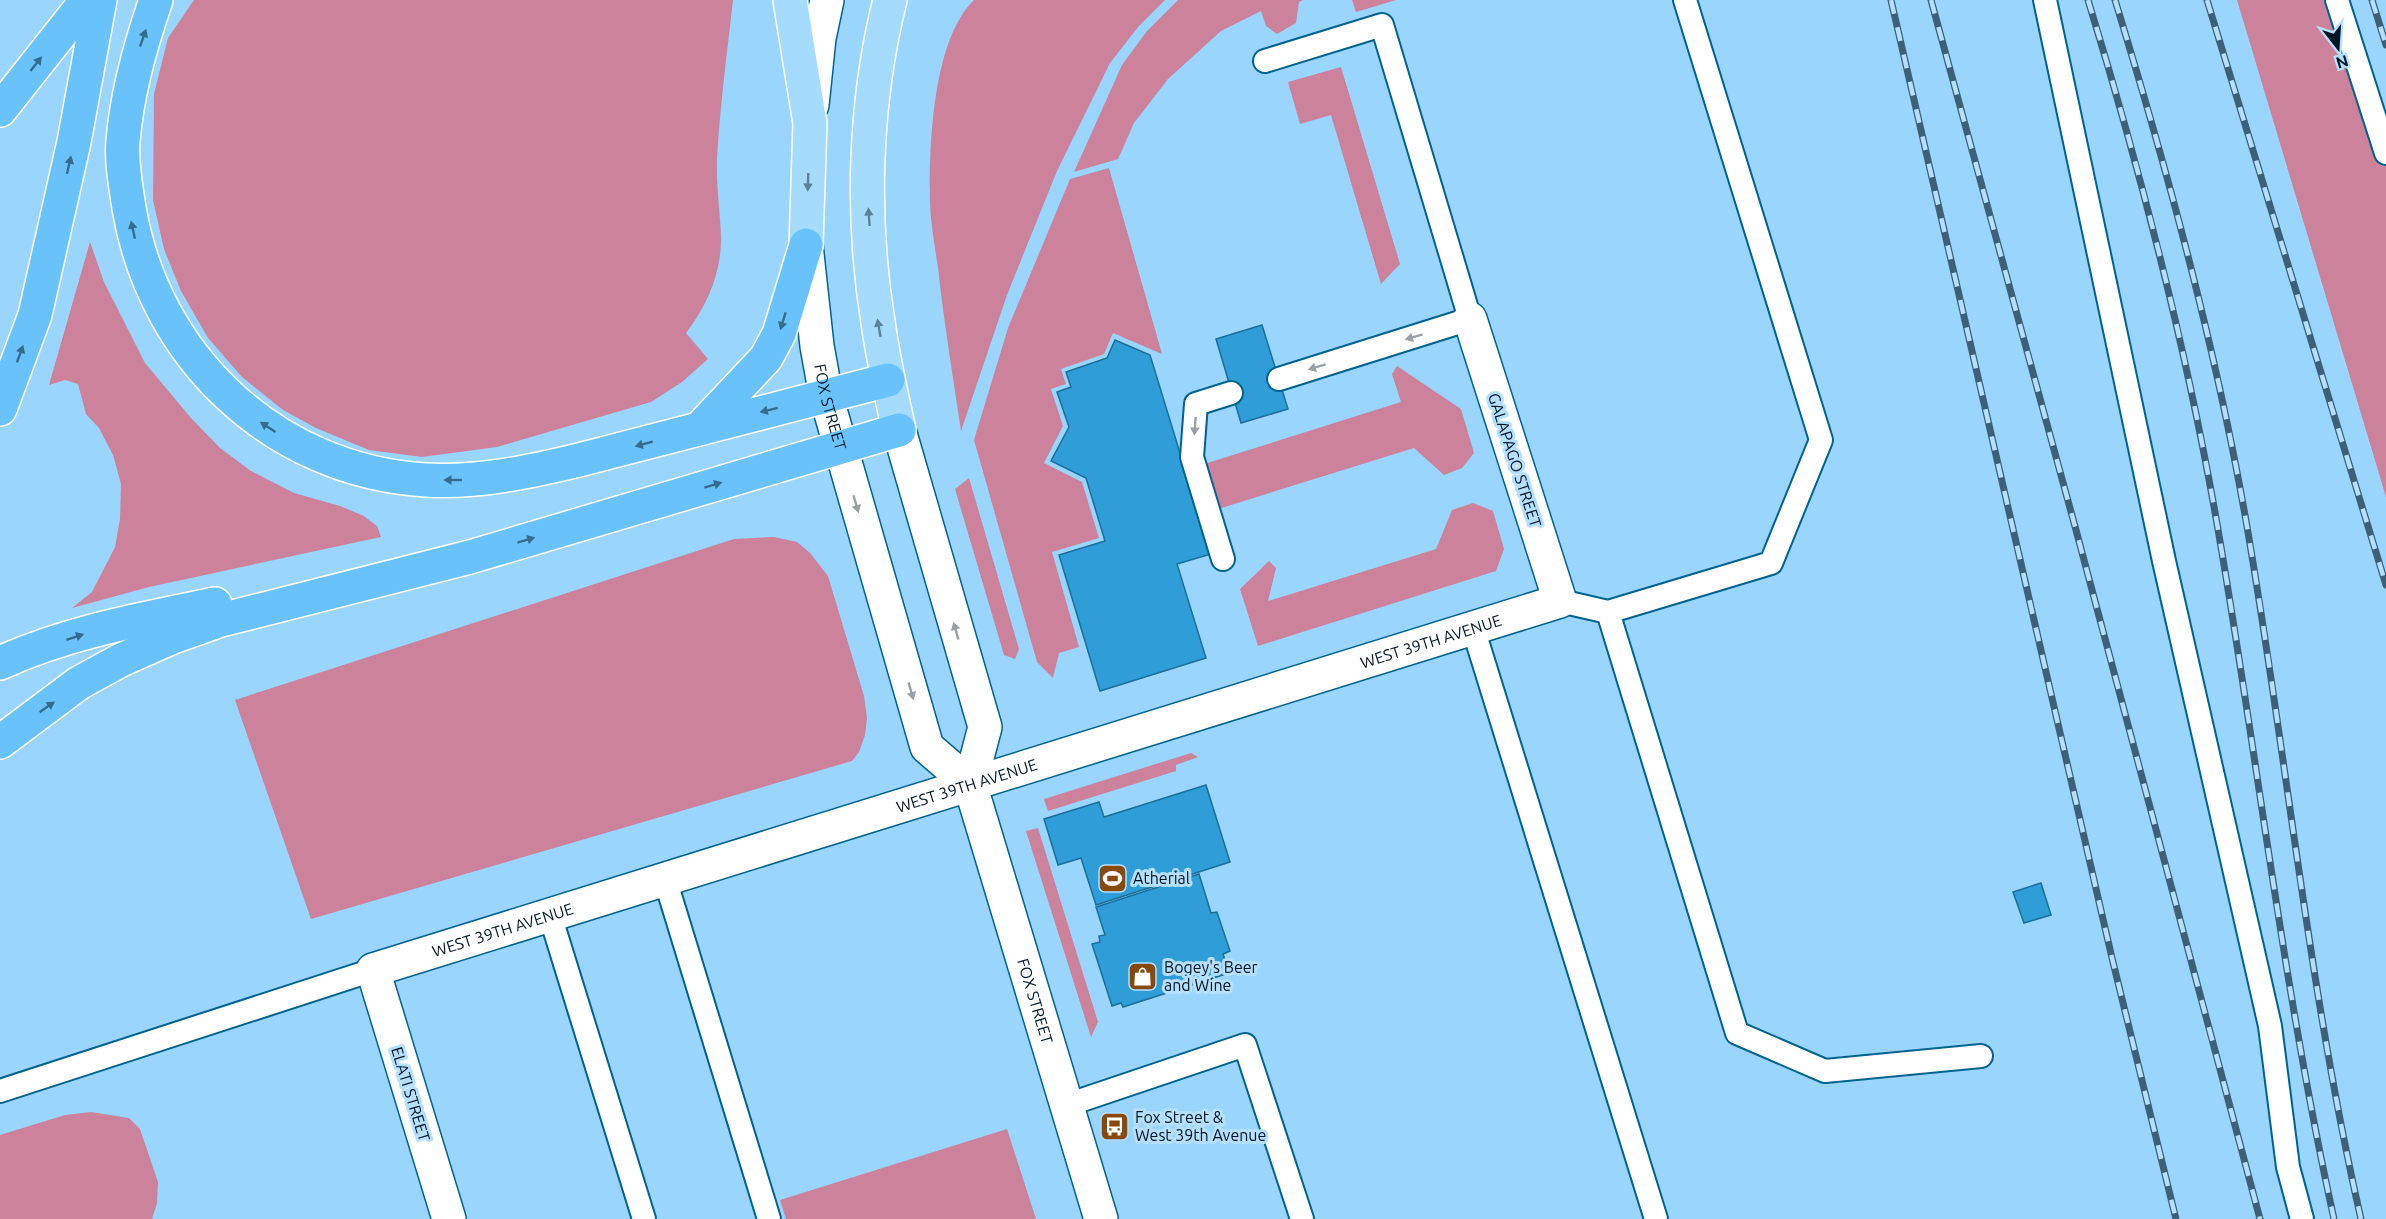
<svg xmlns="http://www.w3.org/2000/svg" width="2386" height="1219" viewBox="0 0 2386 1219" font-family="Ubuntu,sans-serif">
  <rect width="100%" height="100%" fill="#99d5fc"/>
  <path fill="#cd829c" d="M194,0h539c-6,53 -13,106 -16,159 -1,26 3,51 4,77 1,36 -14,70 -35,97l22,26 -26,23 -31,20 -154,45 -75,10 -53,-7 -53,-22 -33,-18 -41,-33 -34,-39 -27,-47 -17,-42 -11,-49 1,-106 14,-56z
    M974,0h191l-26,26 -29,37 -53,108 -50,124 -46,136c-8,-54 -17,-109 -23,-163 -3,-21 -7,-42 -8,-63 -1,-57 2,-164 44,-205z
    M1178,0h125l-4,2 -3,21 -19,11 -11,-8 -5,-15 -40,20 -53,48 -34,44 -16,36 -44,13 48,-107 25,-34z
    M1352,0h44l-40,12z
    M2237,0h100l49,155v342z
    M1341,67l59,197 -19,20 -50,-169 -31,9 -12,-42z
    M1109,168l53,186 -49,-21 -9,21 -43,15 5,15 -15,5 12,37 -19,37 38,19 17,56 -47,14 27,95 -20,6 -6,25 -16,-16 -63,-222 34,-112 62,-149z
    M90,242l14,40 41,81 46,55 29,30 31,23 43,22 46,13 24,10 13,10 4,11 -232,50 -77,21 20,-16 23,-45 5,-28 1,-35 -8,-29 -14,-27 -13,-14 -8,-30 -13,-4 -16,5z
    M1397,366l64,43 13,44 -12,15 -18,7 -30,-27 -199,62 -14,-45 200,-63 -9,-28z
    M969,478l50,171 -4,10 -11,-4 -49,-166z
    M1473,503l20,8 11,38 -8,22 -238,75 -18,-57 29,-28 7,7 -8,33 168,-52 16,-39z
    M774,537l23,5 13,11 18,23 36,120 3,22 -2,17 -6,17 -7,9 -541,158 -76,-219 499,-161z
    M1191,753l7,4 -22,8v6l-128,40 -4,-12z
    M1038,828l60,194 -7,15 -65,-206z
    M91,1112l38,6 11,11 18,53 -1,21 -5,16h-152v-84l65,-20z
    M1007,1129l29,90h-250l-6,-19z"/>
  <path fill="#2f9dd8" stroke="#1a6f9b" stroke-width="1.5" d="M1262,325l26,84 -47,14 -25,-84z
    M1115,340l35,15 61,199 -34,10 29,94 -106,33 -41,-136 46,-14 -19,-63 -35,-17 18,-34 -12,-35 14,-5 -5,-15 41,-14z
    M1206,785l24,77 -134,43 -15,-47 -23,7 -14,-46 55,-17 5,15z
    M1199,874l12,39 6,-1 13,39 -7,3 6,19 -106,34 -2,-4 -9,3 -20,-62 8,-2 -1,-6 6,-1 -9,-28z
    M2041,883l10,32 -27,8 -11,-31z"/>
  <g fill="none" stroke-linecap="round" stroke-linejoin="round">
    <defs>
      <path id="lane" d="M2045,0l119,561 106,465 18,141 14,52
        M2337,0l49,153
        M1265,61l117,-36 88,294 -191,60
        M1223,559l-31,-102 4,-53 35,-11
        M1560,601l48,11 163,-49 50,-123 -136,-440
        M1608,612l129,421 88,38 156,-15
        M1473,628l183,591
        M665,879l104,340
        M550,915l94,304
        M0,1091l373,-121
        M1067,1105l178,-60 57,174"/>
      <g id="street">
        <path id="s1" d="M449,1219l-76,-249 1187,-369 -90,-282"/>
      </g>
      <g id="secondary">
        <path d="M812,105l7,-67 8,-38"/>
        <path id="s2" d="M806,245l11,101 9,50 101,351 43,37 131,435"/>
        <path d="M899,430l86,297 -15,57"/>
      </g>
      <path id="primary" d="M790,0l20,123 -4,122
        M890,0c-26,104 -29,217 -12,322 5,37 13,72 21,108"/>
      <path id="highway" d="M156,0c-16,46 -29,92 -33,141 -2,22 3,46 6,67 25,149 145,263 297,272 52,3 103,-8 153,-20l309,-80
        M0,110l87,-110
        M0,409l35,-94 39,-173 26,-142
        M701,427l65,-69 13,-24 27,-89
        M0,663c68,-31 142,-44 215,-59
        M0,742l79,-59 42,-23 52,-23 48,-17 249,-63 429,-127"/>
    </defs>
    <use href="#lane" stroke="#02628e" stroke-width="26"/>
    <use href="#street" stroke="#02628e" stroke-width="36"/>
    <use href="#secondary" stroke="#02628e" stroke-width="36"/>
    <use href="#primary" stroke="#fff" stroke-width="36"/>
    <use href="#highway" stroke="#fff" stroke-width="36"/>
    <use href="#lane" stroke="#fff" stroke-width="22"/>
    <use href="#street" stroke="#fff" stroke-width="33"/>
    <use href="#secondary" stroke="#fff" stroke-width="33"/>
    <use href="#primary" stroke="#a5dbfc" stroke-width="33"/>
    <use href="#highway" stroke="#69c3fa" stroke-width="33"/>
    <defs>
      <path id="rail" d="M1891,0l221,958 64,261
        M1931,0l145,530 184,689
        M2088,0c55,179 102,361 133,547 38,224 64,450 113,672
        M2115,0c52,169 99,341 130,515 41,234 63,472 116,704
        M2207,0l179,585
        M2372,0l14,45"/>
    </defs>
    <use href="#rail" stroke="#3c6078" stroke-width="7"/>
    <use href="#rail" stroke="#b4e0fe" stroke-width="4.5" stroke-dasharray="14" stroke-linecap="butt"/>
  </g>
  <defs><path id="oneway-solid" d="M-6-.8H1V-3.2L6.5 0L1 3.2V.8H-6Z" transform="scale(1.5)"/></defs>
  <g fill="#346c8e">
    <use href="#oneway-solid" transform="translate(143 38) rotate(-71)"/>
    <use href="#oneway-solid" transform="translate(36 64) rotate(-52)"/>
    <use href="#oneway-solid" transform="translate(69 165) rotate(-77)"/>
    <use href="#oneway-solid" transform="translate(133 230) rotate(-102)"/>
    <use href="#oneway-solid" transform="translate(783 321) rotate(107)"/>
    <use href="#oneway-solid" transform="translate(20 354) rotate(-70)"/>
    <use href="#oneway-solid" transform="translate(769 410) rotate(166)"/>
    <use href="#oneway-solid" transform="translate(268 427) rotate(-147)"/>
    <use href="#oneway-solid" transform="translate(644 444) rotate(165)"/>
    <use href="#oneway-solid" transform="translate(453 480) rotate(180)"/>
    <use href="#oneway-solid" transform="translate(713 485) rotate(-17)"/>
    <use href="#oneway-solid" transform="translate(526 540) rotate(-17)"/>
    <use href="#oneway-solid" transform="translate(75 637) rotate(-18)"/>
    <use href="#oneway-solid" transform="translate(47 707) rotate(-35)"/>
  </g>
  <g fill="#5b829a">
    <use href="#oneway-solid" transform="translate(808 182) rotate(92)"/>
    <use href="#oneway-solid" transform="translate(869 217) rotate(-94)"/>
    <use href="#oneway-solid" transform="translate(879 328) rotate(-100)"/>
  </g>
  <g fill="#99a1a7">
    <use href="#oneway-solid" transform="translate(1414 337) rotate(163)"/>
    <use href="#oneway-solid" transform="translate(1317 367) rotate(163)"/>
    <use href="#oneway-solid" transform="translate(1195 426) rotate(94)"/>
    <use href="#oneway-solid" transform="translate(856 504) rotate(74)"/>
    <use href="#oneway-solid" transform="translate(956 631) rotate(-106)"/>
    <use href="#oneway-solid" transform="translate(911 691) rotate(74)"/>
  </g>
  <defs>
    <symbol id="stadium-square" viewBox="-11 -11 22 22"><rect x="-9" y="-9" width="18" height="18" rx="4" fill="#88490c" stroke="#b4e0fe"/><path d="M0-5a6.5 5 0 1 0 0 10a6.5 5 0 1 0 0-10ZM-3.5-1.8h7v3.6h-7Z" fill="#fff"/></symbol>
    <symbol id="shop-square" viewBox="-11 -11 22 22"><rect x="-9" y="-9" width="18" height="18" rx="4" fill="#88490c" stroke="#b4e0fe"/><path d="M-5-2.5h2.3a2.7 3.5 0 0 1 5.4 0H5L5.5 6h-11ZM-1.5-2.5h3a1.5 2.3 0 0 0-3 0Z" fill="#fff"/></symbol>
    <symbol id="bus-square" viewBox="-11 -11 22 22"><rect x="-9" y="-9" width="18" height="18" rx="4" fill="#88490c" stroke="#b4e0fe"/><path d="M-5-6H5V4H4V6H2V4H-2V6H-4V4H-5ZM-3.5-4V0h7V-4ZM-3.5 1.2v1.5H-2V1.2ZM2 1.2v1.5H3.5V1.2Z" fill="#fff"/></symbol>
  </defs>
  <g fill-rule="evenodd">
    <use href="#stadium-square" x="1096" y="862" width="33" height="33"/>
    <use href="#shop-square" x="1126" y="960" width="33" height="33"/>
    <use href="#bus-square" x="1098" y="1110" width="33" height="33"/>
  </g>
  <g text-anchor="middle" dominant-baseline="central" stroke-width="6" stroke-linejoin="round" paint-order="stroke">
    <g font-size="16" fill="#001523" stroke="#b4e0fe">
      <text stroke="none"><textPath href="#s2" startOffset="164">FOX STREET</textPath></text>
      <text transform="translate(1515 460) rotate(72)">GALAPAGO STREET</text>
      <text stroke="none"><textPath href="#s1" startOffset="1368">WEST 39TH AVENUE</textPath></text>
      <text stroke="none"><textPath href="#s1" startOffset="882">WEST 39TH AVENUE</textPath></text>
      <text stroke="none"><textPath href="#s1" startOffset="396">WEST 39TH AVENUE</textPath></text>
      <text stroke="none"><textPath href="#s2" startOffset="801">FOX STREET</textPath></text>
      <text transform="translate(411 1094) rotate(73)">ELATI STREET</text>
    </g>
    <g font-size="16" fill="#001523" stroke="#b4e0fe" text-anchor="start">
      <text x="1133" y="878">Atherial</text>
      <text x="1164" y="967">Bogey's Beer<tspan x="1164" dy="18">and Wine</tspan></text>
      <text x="1135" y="1117">Fox Street &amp;<tspan x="1135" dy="18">West 39th Avenue</tspan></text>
    </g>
  </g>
  <g transform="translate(2338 48) rotate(163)" stroke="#b4e0fe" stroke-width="4.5" paint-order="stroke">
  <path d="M0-4.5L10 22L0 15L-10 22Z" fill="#001523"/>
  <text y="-9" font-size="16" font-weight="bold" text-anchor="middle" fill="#001523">N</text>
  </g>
</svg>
